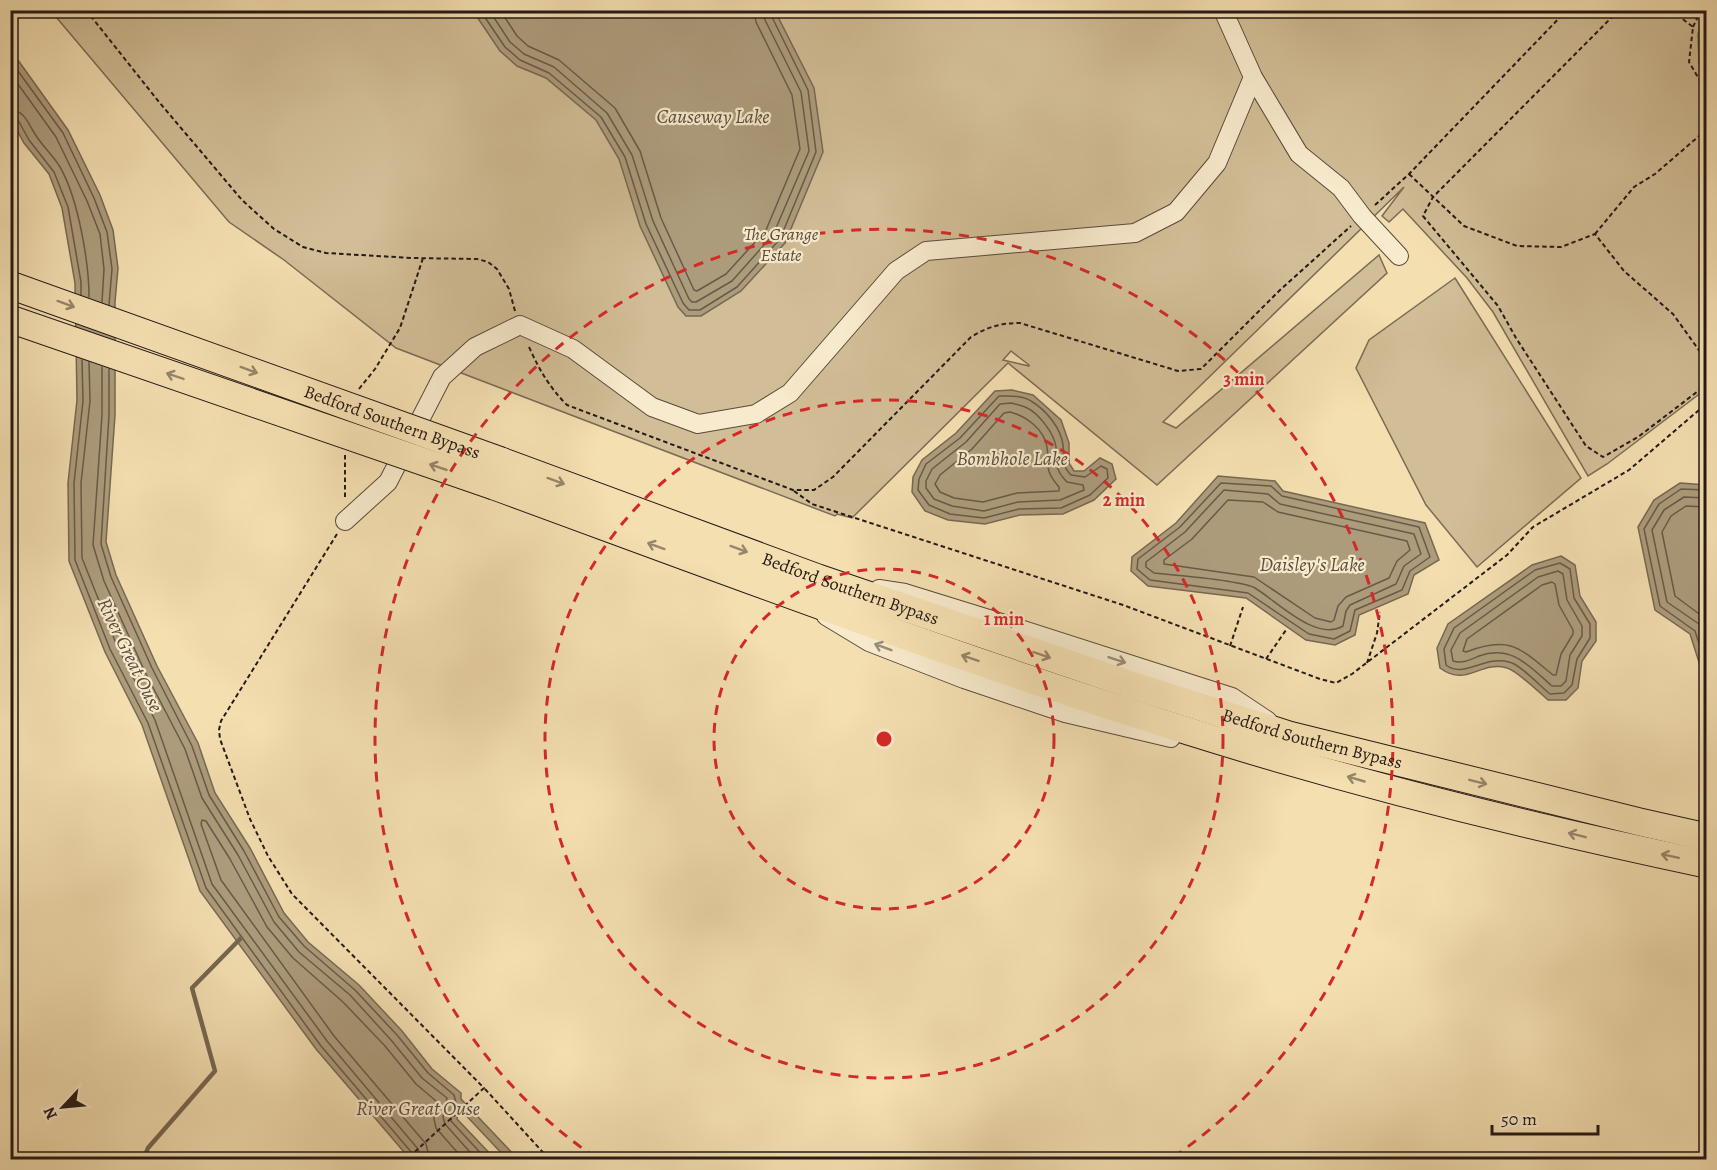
<svg xmlns="http://www.w3.org/2000/svg" width="1717" height="1170" viewBox="0 0 1717 1170" font-family="Alegreya,serif">
  <rect width="100%" height="100%" fill="#f4dfb1"/>
  <filter id="stains"><feTurbulence type="fractalNoise" baseFrequency=".00333" numOctaves="4"/><feColorMatrix values="0 0 0 0 .2 0 0 0 0 .09 0 0 0 0 .02 0 0 0 .5 -.17"/></filter>
  <radialGradient id="worn" r=".72"><stop offset=".6" stop-color="#630" stop-opacity="0"/><stop offset="1" stop-color="#630" stop-opacity=".3"/></radialGradient>
  <path fill="#d1bd96" stroke="#7a6b55" stroke-width="1.5" fill-rule="evenodd" d="M51,11h1655l-8,23 1,30 7,12v313l-99,75 -19,12 -95,-164 -26,-34 -64,-69 -14,13 -7,-6 22,-29 -241,235 13,6 203,-173 8,18 -230,212 -149,-122 -156,155 -15,-4 -2,2 -439,-168 -112,-88 -55,-38zM1011,351l18,14v1l-26,-6z
    M1455,278l126,200 -104,89 -51,-62 -70,-137 13,-28z"/>
  <path fill="#ad9c7c" stroke="#766852" stroke-width="1.5" d="M473,11h302l39,77 9,64 -38,91 -44,48 -40,25h-15l-8,-9 -38,-81 -21,-67 -23,-39 -50,-42 -29,-12 -17,-15z
    M10,49l58,81 32,65 13,35 5,38 -3,34v113l-9,127 10,33 41,91 41,77 17,50 35,55 34,65 24,29 51,43 43,46 30,38 29,24v6l57,60h-11l-48,-51 -2,11 38,40h-85l-94,-110 -116,-158 -58,-166 -37,-73 -36,-91 -1,-78 9,-83 -2,-117 -13,-75 -13,-34 -25,-31 -13,-24z
    M1012,390l21,5 28,25 8,23v20l5,8h10l16,-13 12,6 4,15 -22,21 -31,14 -43,1 -35,9 -37,-4 -23,-9 -13,-19 1,-15 9,-17 34,-27 39,-42z
    M1218,476l57,5 8,10 142,32 14,37 -25,15 -6,19 -49,21 -4,20 -20,10 -29,-5 -60,-42 -98,-12 -17,-15 1,-14 44,-34z
    M1680,483l26,2v199l-16,-50 -35,-24 -17,-83 16,-27z
    M1561,556l14,9 5,31 16,26v19l-14,20 -4,27 -12,12h-18c-8,-7 -32,-30 -41,-32 -27,-8 -40,20 -67,0l-3,-20 11,-24 84,-59z"/>
  <g fill="none" stroke-linecap="round" stroke-linejoin="round">
    <path stroke="#685a48" stroke-width="1.5" d="M480,10l25,37 15,13 29,13 52,44 24,40 21,67 37,79 6,7h11l37,-23 43,-48 36,-87 -8,-62 -37,-75 -1,-5
      M489,10l21,32 14,12 30,13 53,46 25,42 21,66 36,78 3,3h4l36,-21 41,-46 36,-84 -8,-59 -37,-74 -1,-8
      M500,10l17,26 11,10 31,14 56,48 25,43 21,67 33,72 3,1 29,-17 40,-44 34,-81 -8,-54 -36,-73 -2,-12
      M10,60l53,73 31,65 13,34 5,37 -3,36
      M10,73l46,64 31,64 13,33 4,35 -2,33
      M10,110c15,0 18,14 25,24 7,12 18,21 25,33 18,31 29,95 29,130
      M10,117l8,3 11,20 25,32 14,35 13,75v13
      M82,360l1,41 -9,82 1,77 35,89 38,74 58,165 115,158 91,107 2,7
      M89,362l1,39 -9,82 1,75 35,88 38,74 57,164 115,157 91,108 3,11
      M102,367v48l-9,130 11,36 41,91 40,77 17,49 36,57 36,67 25,30 51,43 41,45 31,38 25,20 -4,19 2,7 32,36
      M109,369v46l-8,129 10,33 41,91 40,78 17,49 35,56 35,66 25,29 51,44 42,45 31,38 26,22 2,8 -3,6 -2,12 36,39
      M999,396c10,0 23,-1 32,5 15,9 30,27 32,44 2,14 -3,18 8,30l14,2 16,-11 6,3 1,9 -18,17 -29,13 -42,1 -35,9 -34,-4 -21,-9 -11,-15 1,-11 7,-15 34,-26z
      M1011,403c4,1 10,2 14,4 13,5 29,26 31,40 1,16 -2,22 11,35l16,3 1,5 -24,10 -42,2 -34,9 -32,-5 -18,-7 -8,-11v-7l6,-12 34,-27 34,-38z
      M1010,412c16,4 34,17 37,35 3,20 -4,21 12,40v4l-42,2 -34,9 -29,-4 -14,-6 -5,-8 5,-9 32,-26 32,-36z
      M1221,483l50,3 11,10 137,31 11,30 -20,14 -8,19 -47,20 -5,21 -16,8 -25,-5 -61,-41 -98,-13 -13,-11 1,-10 42,-32z
      M1224,490l44,4 12,10 134,30 7,20 -17,12 -8,18 -46,21 -4,6 -3,15c-27,16 -65,-24 -88,-38 -13,-8 -82,-13 -101,-15l-8,-6v-5l39,-30z
      M1706,490l-25,-1 -22,15 -15,25 16,77 35,25 11,34
      M1706,498l-22,-1 -20,13 -12,20 15,72 32,22 7,17
      M1228,500l35,2 15,10 129,29 3,9 -13,11 -8,17 -43,19 -8,9 -4,14 -3,2 -16,-4 -61,-41 -90,-13v-4l28,-21z
      M1706,507l-20,-1 -15,10 -9,16 13,64 31,23
      M1560,563l10,6 4,29 16,26v14l-13,21 -5,26 -8,8 -14,1c-10,-8 -30,-30 -41,-32 -25,-7 -45,17 -63,3l-2,-16 10,-21 81,-58z
      M1558,571l5,3 4,26 15,26v10l-12,19 -4,26 -5,5h-9c-22,-19 -40,-42 -73,-30 -9,4 -17,8 -26,5l-2,-11 9,-17 78,-56z
      M1552,582l3,2 4,21 14,25v4l-12,20 -5,21h-3c-33,-27 -43,-40 -87,-23l-3,-1 4,-12 75,-54z
      M430,1160l-4,-16 -92,-108 -113,-156 -20,-56 1,-4 4,1 24,38 37,68 26,31 50,44 42,44 31,38 20,17 -2,18 2,9 28,32"/>
    <path stroke="#766852" stroke-width="4.5" d="M143,1160l5,-12 67,-77 -23,-83 49,-50"/>
    <defs>
      <path id="minor" d="M1223,10l30,67 46,77 42,34 21,28 37,40
        M345,521l43,-39 54,-105 33,-30 45,-22 53,24 79,58 46,17 58,-10 34,-21 106,-122 30,-20 209,-18 41,-21 41,-49 36,-86
        M879,589l26,4 84,26 243,78 36,24
        M826,616l43,26 95,37 101,34 106,25"/>
      <g id="highway">
        <path id="s1" d="M501,461l317,117 316,108 155,49 351,87 66,15"/>
        <path d="M494,486c210,77 419,156 632,225 190,63 385,112 580,153"/>
      </g>
    </defs>
    <use href="#minor" stroke="#584a3b" stroke-width="20"/>
    <use href="#highway" stroke="#241914" stroke-width="29"/>
    <path stroke="#241914" stroke-width="2" stroke-dasharray="4.5 3" stroke-linecap="butt" d="M86,10l73,92 83,98 32,29 29,18 23,6 86,5 65,1 11,3 9,7 12,20 6,22
      M1619,10l-186,187 -10,19 75,90 18,32 70,108 17,11 35,-20 68,-52
      M1671,10l22,17 -4,35 17,29
      M1693,27l8,-17
      M1409,174l55,52 53,20 44,1 34,-13 29,37 49,43 33,46
      M1375,205l34,-31 158,-164
      M1595,234l39,-47 21,-13 51,-44
      M529,347c10,22 20,40 38,58l226,85h21l19,-13 138,-140c16,-10 30,-14 49,-14l158,48 23,-2 78,-78 72,-65
      M359,389l16,-20 25,-41 23,-70
      M345,455v45
      M794,491l18,13 311,101 197,74 16,4 16,-9 155,-119 26,-28 96,-57 77,-66
      M337,534l-116,187 -2,9 1,9 30,80 18,37 24,38 192,194 -78,72
      M1230,646l13,-39
      M1266,659l20,-29
      M1367,663l10,-30 3,-21
      M485,1089l65,71"/>
    <use href="#minor" stroke="#f8eacc" stroke-width="18"/>
    <use href="#highway" stroke="#f4dfb1" stroke-width="27"/>
    <defs>
      <g id="highway-bridge">
        <path id="s2" d="M10,285l491,176"/>
        <path d="M10,319l484,167"/>
      </g>
    </defs>
    <use href="#highway-bridge" stroke="#241914" stroke-width="29" stroke-linecap="butt"/>
    <use href="#highway-bridge" stroke="#f4dfb1" stroke-width="27"/>
  </g>
  <defs><path id="oneway-shaft" d="M-6 0H5M1.5-3L5.5 0L1.5 3" fill="none" stroke-width="1.6" stroke-linecap="round" stroke-linejoin="round" transform="scale(1.5)"/></defs>
  <g stroke="#96866a">
    <use href="#oneway-shaft" transform="translate(66 304) rotate(20)"/>
    <use href="#oneway-shaft" transform="translate(249 370) rotate(20)"/>
    <use href="#oneway-shaft" transform="translate(175 376) rotate(-161)"/>
    <use href="#oneway-shaft" transform="translate(438 467) rotate(-161)"/>
    <use href="#oneway-shaft" transform="translate(556 481) rotate(20)"/>
    <use href="#oneway-shaft" transform="translate(656 546) rotate(-160)"/>
    <use href="#oneway-shaft" transform="translate(739 549) rotate(20)"/>
    <use href="#oneway-shaft" transform="translate(1042 655) rotate(19)"/>
    <use href="#oneway-shaft" transform="translate(970 658) rotate(-161)"/>
    <use href="#oneway-shaft" transform="translate(1356 779) rotate(-164)"/>
    <use href="#oneway-shaft" transform="translate(1478 782) rotate(14)"/>
    <use href="#oneway-shaft" transform="translate(1577 835) rotate(-166)"/>
    <use href="#oneway-shaft" transform="translate(1670 856) rotate(-168)"/>
  </g>
  <g stroke="#998c79">
    <use href="#oneway-shaft" transform="translate(883 647) rotate(-159)"/>
    <use href="#oneway-shaft" transform="translate(1117 660) rotate(18)"/>
  </g>
  <g fill="none" stroke="#d62828" stroke-width="3" stroke-dasharray="10 8">
    <circle cx="884" cy="739" r="170"/>
    <circle cx="884" cy="739" r="339"/>
    <path d="M596 1158A509 509 0 1 1 1172 1158"/>
  </g>
  <g text-anchor="middle" dominant-baseline="central" stroke-width="4.5" stroke-linejoin="round" paint-order="stroke">
    <g font-size="18" font-style="italic" fill="#584a3b" stroke="#f8eacc">
      <text x="781" y="234">The Grange<tspan x="781" dy="21">Estate</tspan></text>
    </g>
    <g font-size="18" fill="#241914" stroke="#f8eacc">
      <text stroke="none"><textPath href="#s2" startOffset="406">Bedford Southern Bypass</textPath></text>
      <text stroke="none"><textPath href="#s1" startOffset="372">Bedford Southern Bypass</textPath></text>
      <text stroke="none"><textPath href="#s1" startOffset="858">Bedford Southern Bypass</textPath></text>
    </g>
    <g font-size="20" font-style="italic" fill="#5b4d3e" stroke="#f8eacc">
      <text x="713" y="116">Causeway Lake</text>
      <text x="1012" y="458">Bombhole Lake</text>
      <text x="1312" y="564">Daisley's Lake</text>
      <text transform="translate(130 655) rotate(64)">River Great Ouse</text>
      <text x="418" y="1108">River Great Ouse</text>
    </g>
  </g>
  <circle cx="884" cy="739" r="9" fill="#d62828" stroke="#f8eacc" stroke-width="3"/>
  <g font-size="18" text-anchor="middle" font-weight="bold" fill="#d62828" stroke="#f8eacc" stroke-width="4.5" stroke-linejoin="round" paint-order="stroke">
    <text x="1244" y="385">3 min</text>
    <text x="1124" y="506">2 min</text>
    <text x="1004" y="625">1 min</text>
  </g>
  <rect width="1717" height="1170" fill="none" stroke="#f4dfb1" stroke-width="36"/>
  <rect x="12" y="12" width="1693" height="1146" fill="none" stroke="#241914" stroke-width="3"/>
  <rect x="18" y="18" width="1681" height="1134" fill="none" stroke="#241914" stroke-width="1.5"/>
  <g transform="translate(63 1107) rotate(244)" stroke="#f8eacc" stroke-width="4.5" paint-order="stroke">
  <path d="M0-4.5L10 22L0 15L-10 22Z" fill="#241914"/>
  <text y="-9" font-size="16" font-weight="bold" text-anchor="middle" fill="#241914">N</text>
  </g>
  <path d="M1492 1125v9h106v-9" fill="none" stroke="#241914" stroke-width="3"/>
  <text x="1501" y="1125" font-size="18" fill="#241914" stroke="#f8eacc" stroke-width="4.5" paint-order="stroke">50 m</text>
  <rect width="100%" height="100%" filter="url(#stains)"/>
  <rect width="100%" height="100%" fill="url(#worn)"/>
</svg>
